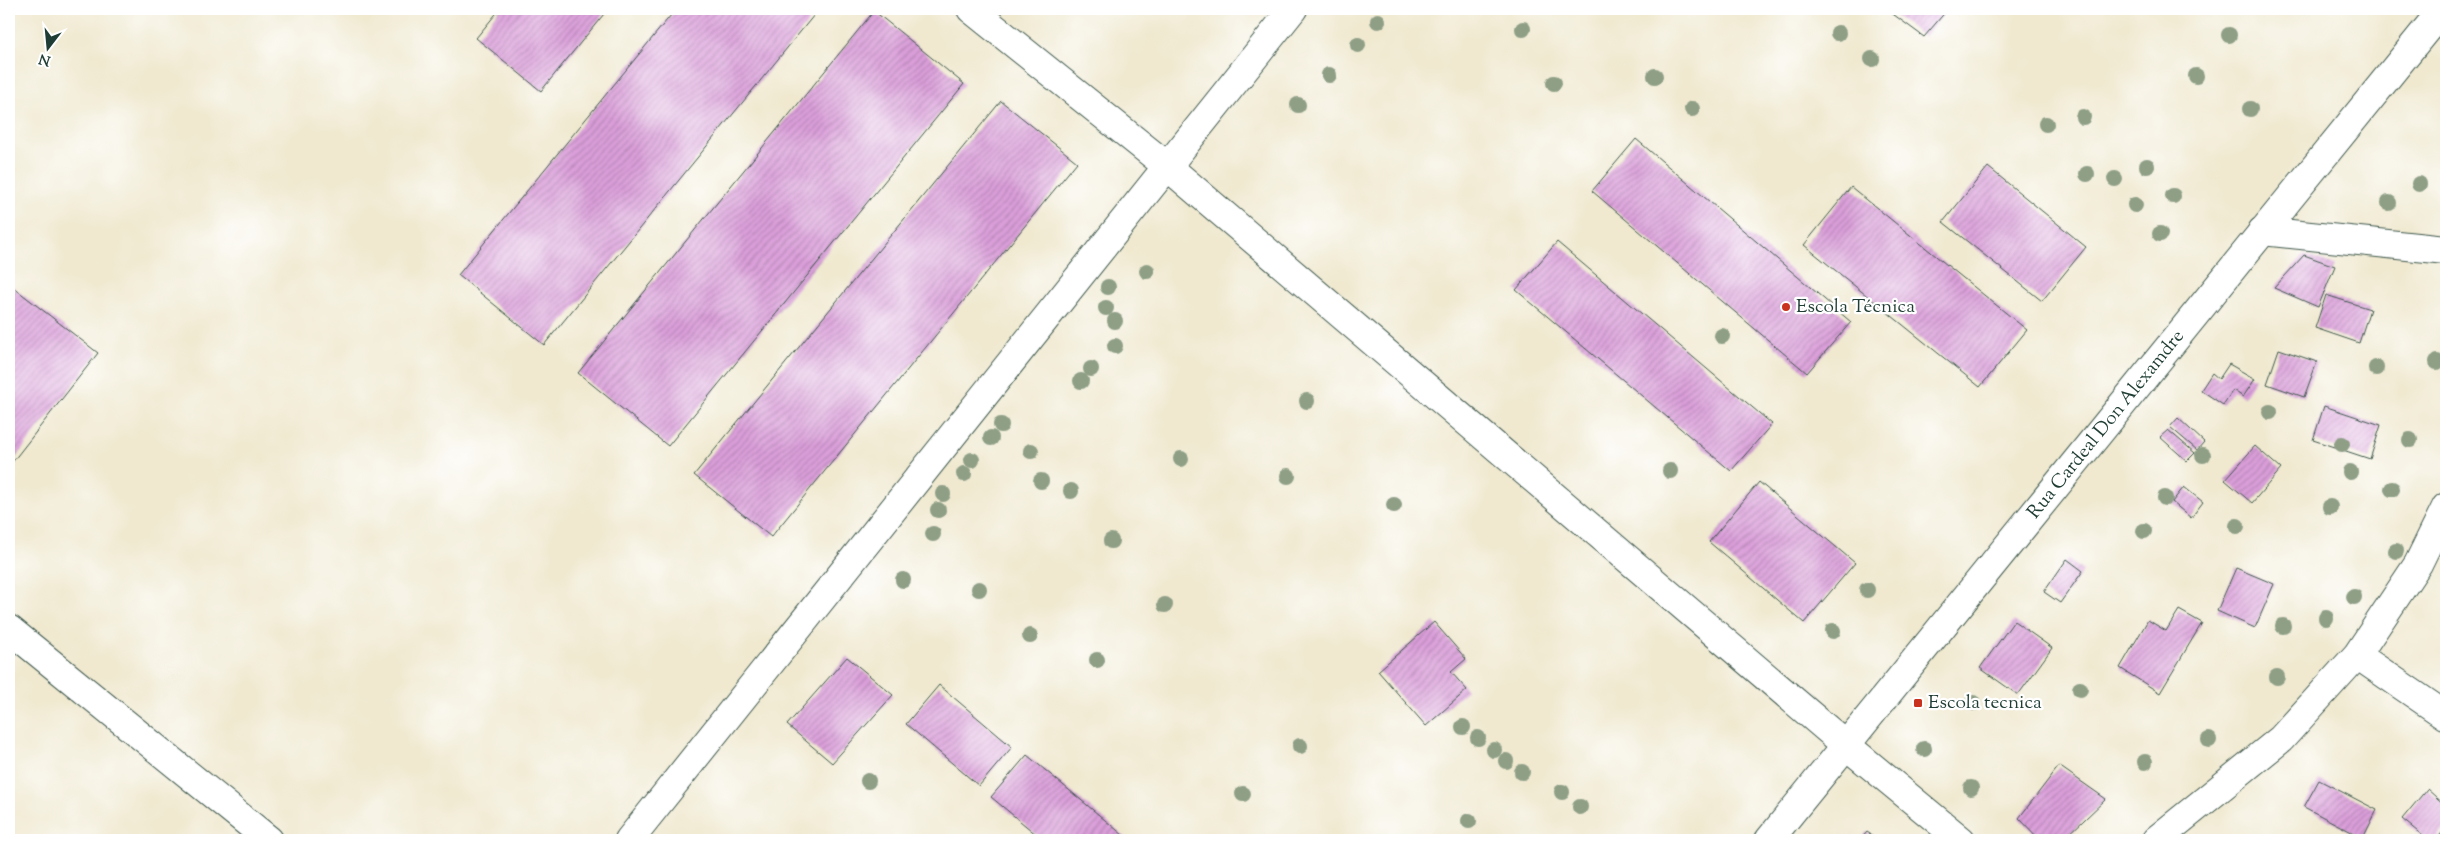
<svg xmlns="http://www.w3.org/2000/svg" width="2455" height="849" viewBox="0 0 2455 849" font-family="'Sorts Mill Goudy',serif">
  <defs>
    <pattern id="building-hatch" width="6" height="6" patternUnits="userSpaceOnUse" patternTransform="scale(1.25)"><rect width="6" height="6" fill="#db9fda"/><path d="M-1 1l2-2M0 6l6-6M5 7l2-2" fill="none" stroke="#b183b2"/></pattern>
  </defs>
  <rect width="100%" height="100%" fill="#fff"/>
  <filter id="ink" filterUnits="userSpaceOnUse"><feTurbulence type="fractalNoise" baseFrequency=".02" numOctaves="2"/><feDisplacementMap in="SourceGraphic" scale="10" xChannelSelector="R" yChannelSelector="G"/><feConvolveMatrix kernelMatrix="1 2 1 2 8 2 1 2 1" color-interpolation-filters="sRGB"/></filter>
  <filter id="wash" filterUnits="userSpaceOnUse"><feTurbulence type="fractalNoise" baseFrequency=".0096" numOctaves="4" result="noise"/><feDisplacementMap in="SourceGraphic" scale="20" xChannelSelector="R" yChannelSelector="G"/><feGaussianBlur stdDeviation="1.12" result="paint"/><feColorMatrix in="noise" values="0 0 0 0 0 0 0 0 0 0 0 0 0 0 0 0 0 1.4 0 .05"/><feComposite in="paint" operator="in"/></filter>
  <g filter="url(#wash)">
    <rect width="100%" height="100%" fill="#f0e9d0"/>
    <g id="blocks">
      <path fill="url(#building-hatch)" d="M500,9h108l-67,82 -65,-53z
        M676,9h143l-275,336 -86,-70z
        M1886,9h62l-24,28z
        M874,11l90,73 -296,362 -90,-73z
        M1001,101l76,61 -306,375 -77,-62z
        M1636,139l215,183 -44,51 -215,-182z
        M1988,167l98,80 -44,54 -99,-79z
        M1851,187l176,143 -47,57 -176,-142z
        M1557,242l215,182 -41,47 -215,-181z
        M2304,255l31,11 -17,41 -44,-19z
        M9,284l89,69 -88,112 -1,-1z
        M2326,295l44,14 -11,34 -44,-15z
        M2279,349l38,13 -13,35 -37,-13z
        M2229,364l26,15 -12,18 -10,-7 -10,15 -22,-15 11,-17 7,6z
        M2324,406l57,19 -11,34 -57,-19z
        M2178,418l26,24 -7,8 -27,-23z
        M2168,430l27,23 -8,8 -27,-24z
        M2255,446l26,23 -29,34 -27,-23z
        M1759,482l96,81 -51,60 -95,-81z
        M2184,487l19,15 -12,16 -19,-16z
        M2067,559l16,12 -23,32 -16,-11z
        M2236,568l38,16 -19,44 -38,-17z
        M2179,610l23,13 -42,70 -40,-25 28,-48 18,11z
        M2014,621l38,27 -34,47 -38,-27z
        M1434,622l32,37 -15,13 16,18 -41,36 -48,-55z
        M847,657l46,38 -61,68 -45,-38z
        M939,685l73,62 -33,39 -73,-62z
        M1027,755l102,85h-86l-52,-43z
        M2059,766l47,33 -43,41h-23l-21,-22z
        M2319,780l58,30 -14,28 -59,-31z
        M2427,789l19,17v22l-10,12h-8l-26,-21z
        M1867,832l12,8h-19z"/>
    </g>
  </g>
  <g filter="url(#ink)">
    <use href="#blocks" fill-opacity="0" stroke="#3e574b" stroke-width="1"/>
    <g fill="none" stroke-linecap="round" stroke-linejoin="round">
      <defs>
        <path id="minor" d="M971,9l196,157 680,580 114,94
          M2262,231l184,19
          M9,629l260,211
          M2357,655l89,61
          M629,840l664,-831
          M2156,840l125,-101 76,-84 61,-91 28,-57"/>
        <g id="major">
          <path id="s1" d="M1769,840l674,-831"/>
        </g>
      </defs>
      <use href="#minor" stroke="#3e574b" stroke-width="30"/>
      <use href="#major" stroke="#3e574b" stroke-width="30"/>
      <use href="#minor" stroke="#fff" stroke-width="28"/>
      <use href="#major" stroke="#fff" stroke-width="28"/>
    </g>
    <g fill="#8e9f86">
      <circle cx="1378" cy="21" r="8"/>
      <circle cx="1523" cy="29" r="8"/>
      <circle cx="1838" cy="33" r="8"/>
      <circle cx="2229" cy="35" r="8"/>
      <circle cx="1358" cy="45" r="8"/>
      <circle cx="1872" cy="59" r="8"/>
      <circle cx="1329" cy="75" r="8"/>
      <circle cx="1655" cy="76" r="8"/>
      <circle cx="2196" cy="76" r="8"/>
      <circle cx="1554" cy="83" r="8"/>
      <circle cx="1298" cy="105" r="8"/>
      <circle cx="1692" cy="109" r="8"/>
      <circle cx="2250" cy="109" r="8"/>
      <circle cx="2083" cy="117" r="8"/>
      <circle cx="2046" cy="124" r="8"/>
      <circle cx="2147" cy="166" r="8"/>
      <circle cx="2087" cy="174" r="8"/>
      <circle cx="2115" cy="179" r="8"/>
      <circle cx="2419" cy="184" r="8"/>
      <circle cx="2173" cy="196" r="8"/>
      <circle cx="2389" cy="203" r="8"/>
      <circle cx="2135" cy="205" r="8"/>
      <circle cx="2160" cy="234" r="8"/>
      <circle cx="1147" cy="271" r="8"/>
      <circle cx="1108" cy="287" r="8"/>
      <circle cx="1106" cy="308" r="8"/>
      <circle cx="1115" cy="321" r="8"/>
      <circle cx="1722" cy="336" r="8"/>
      <circle cx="1115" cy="346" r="8"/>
      <circle cx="2437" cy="362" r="8"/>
      <circle cx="2376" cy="368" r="8"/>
      <circle cx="1091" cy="369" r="8"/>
      <circle cx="1081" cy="381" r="8"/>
      <circle cx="1307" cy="401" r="8"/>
      <circle cx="2270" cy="412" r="8"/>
      <circle cx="1001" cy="425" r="8"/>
      <circle cx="991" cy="438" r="8"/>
      <circle cx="2410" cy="440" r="8"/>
      <circle cx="2342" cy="444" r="8"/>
      <circle cx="1031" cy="451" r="8"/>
      <circle cx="2203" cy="455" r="8"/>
      <circle cx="1181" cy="459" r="8"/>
      <circle cx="972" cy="460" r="8"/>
      <circle cx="1670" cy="471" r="8"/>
      <circle cx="2350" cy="472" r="8"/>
      <circle cx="964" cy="474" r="8"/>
      <circle cx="1288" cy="476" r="8"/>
      <circle cx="1041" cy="481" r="8"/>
      <circle cx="2392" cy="489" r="8"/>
      <circle cx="1071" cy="491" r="8"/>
      <circle cx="943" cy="494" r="8"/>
      <circle cx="2165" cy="498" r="8"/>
      <circle cx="1394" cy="505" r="8"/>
      <circle cx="2330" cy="507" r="8"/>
      <circle cx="938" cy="510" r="8"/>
      <circle cx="2237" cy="526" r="8"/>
      <circle cx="2144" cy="531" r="8"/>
      <circle cx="933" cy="534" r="8"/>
      <circle cx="1111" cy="541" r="8"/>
      <circle cx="2396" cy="551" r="8"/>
      <circle cx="903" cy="580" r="8"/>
      <circle cx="979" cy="589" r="8"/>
      <circle cx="1867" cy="590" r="8"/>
      <circle cx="2354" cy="597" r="8"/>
      <circle cx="1165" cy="605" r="8"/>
      <circle cx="2326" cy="618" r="8"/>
      <circle cx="2283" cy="626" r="8"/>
      <circle cx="1833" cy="631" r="8"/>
      <circle cx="1030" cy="636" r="8"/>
      <circle cx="1097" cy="660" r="8"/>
      <circle cx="2277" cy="677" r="8"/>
      <circle cx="2080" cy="689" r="8"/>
      <circle cx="1973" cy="703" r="8"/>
      <circle cx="1463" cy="727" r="8"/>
      <circle cx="1478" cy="738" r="8"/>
      <circle cx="2209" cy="740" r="8"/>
      <circle cx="1300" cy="746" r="8"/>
      <circle cx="1924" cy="749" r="8"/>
      <circle cx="1494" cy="750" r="8"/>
      <circle cx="1506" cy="761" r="8"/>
      <circle cx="2145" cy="762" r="8"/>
      <circle cx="1522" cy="772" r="8"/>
      <circle cx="868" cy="781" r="8"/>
      <circle cx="1971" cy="788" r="8"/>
      <circle cx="1562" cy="792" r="8"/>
      <circle cx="1243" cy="794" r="8"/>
      <circle cx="1580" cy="807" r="8"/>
      <circle cx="1469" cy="821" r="8"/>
    </g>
  </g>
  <g fill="#c8321e" stroke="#fff" stroke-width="2">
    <circle cx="1786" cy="307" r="5"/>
    <rect x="1913" y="698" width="10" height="10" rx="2.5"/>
  </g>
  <g text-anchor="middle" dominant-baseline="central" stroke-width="4.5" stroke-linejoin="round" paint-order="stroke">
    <g font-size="19" fill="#1f3d34" stroke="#fff" text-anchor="start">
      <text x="1796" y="307">Escola Técnica</text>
      <text x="1928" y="703">Escola tecnica</text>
    </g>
    <g font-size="19" fill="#1f3d34" stroke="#fff">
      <text stroke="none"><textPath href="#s1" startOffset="535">Rua Cardeal Don Alexamdre</textPath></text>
    </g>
  </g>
  <rect width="2455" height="849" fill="none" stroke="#fff" stroke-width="30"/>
  <g transform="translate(48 48) rotate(196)" stroke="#ffffff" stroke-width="4" paint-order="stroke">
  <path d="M0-4L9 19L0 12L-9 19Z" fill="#1f3d34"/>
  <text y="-8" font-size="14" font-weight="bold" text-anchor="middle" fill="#1f3d34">N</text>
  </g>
</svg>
